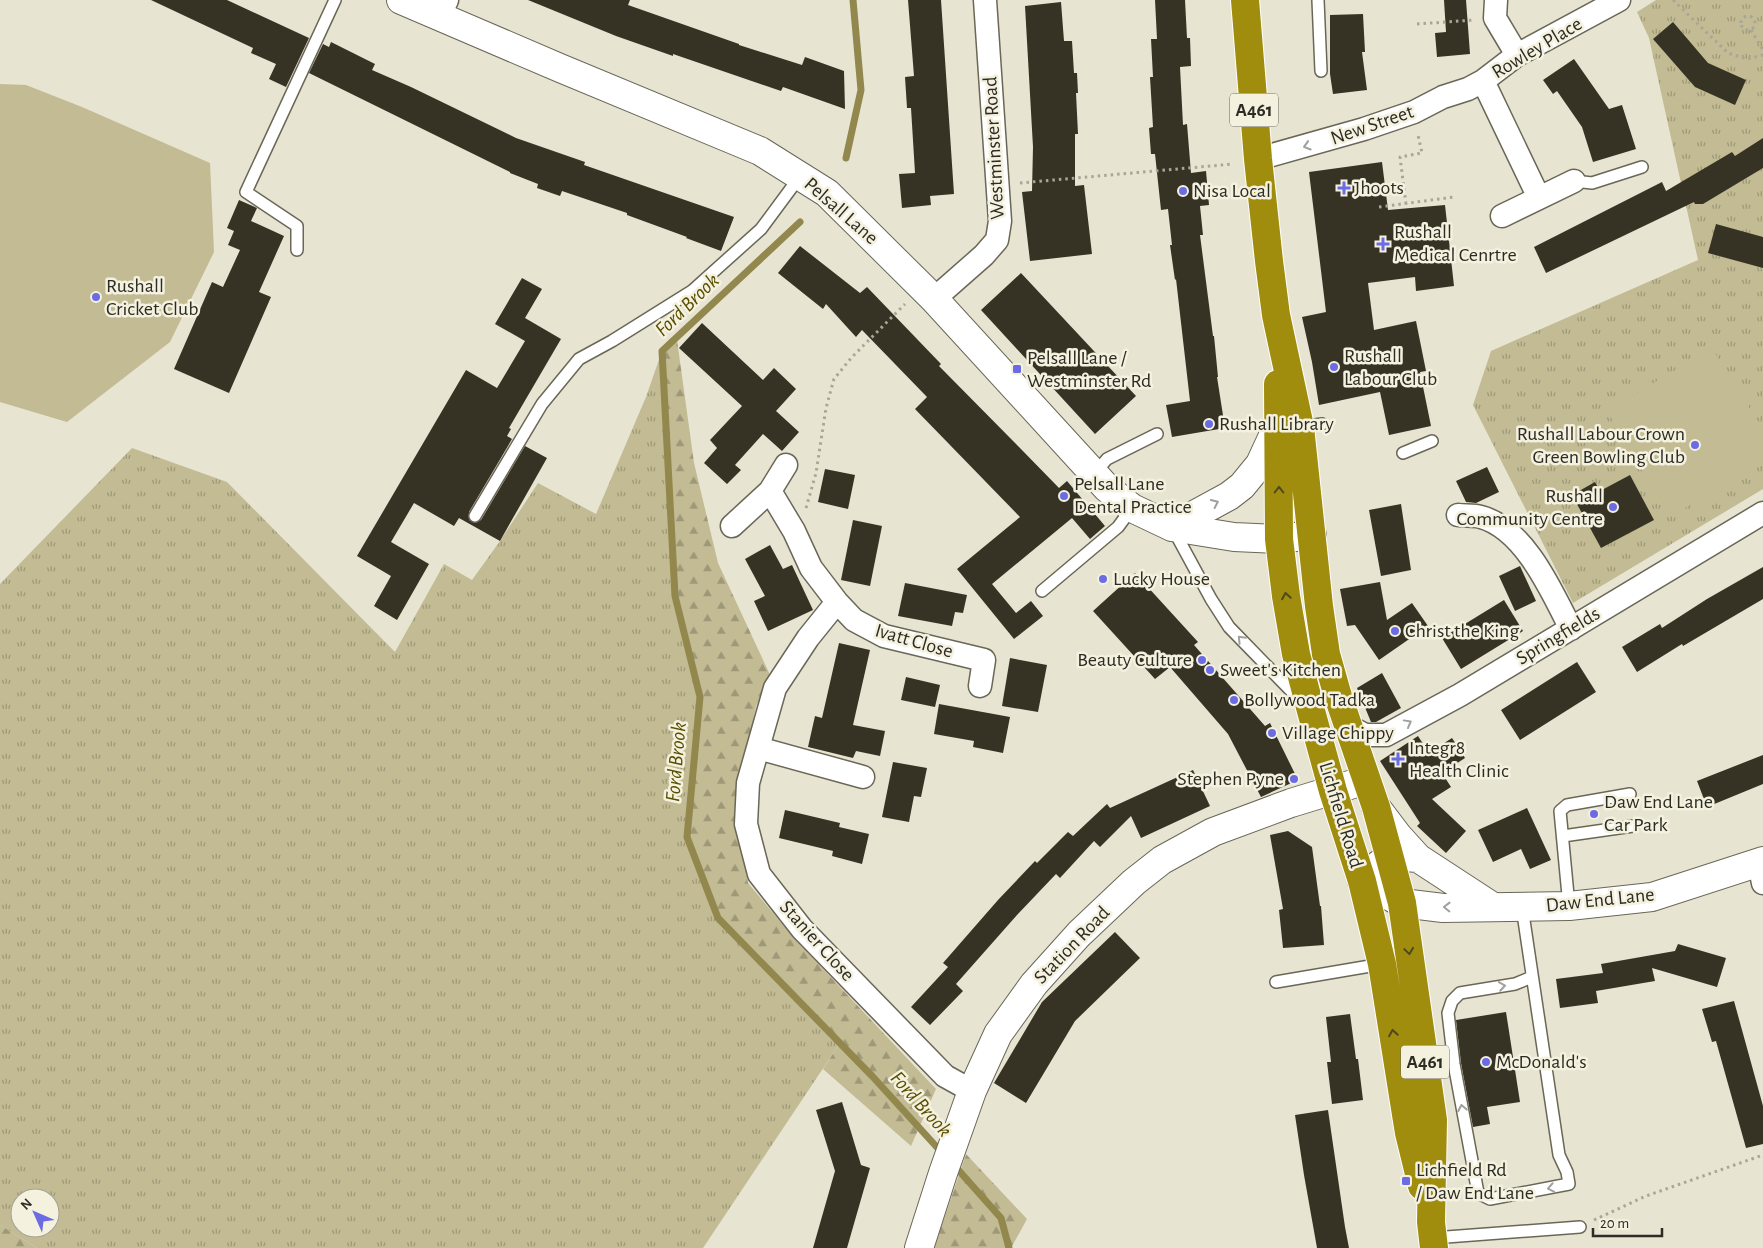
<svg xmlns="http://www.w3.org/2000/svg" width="1763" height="1248" viewBox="0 0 1763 1248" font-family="'Alegreya Sans',sans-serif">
  <defs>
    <pattern id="grass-tufts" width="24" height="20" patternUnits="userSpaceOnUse" patternTransform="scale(1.25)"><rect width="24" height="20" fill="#c2bb93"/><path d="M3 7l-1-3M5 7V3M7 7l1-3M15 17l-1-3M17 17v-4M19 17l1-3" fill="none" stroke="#9e9878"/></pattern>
    <pattern id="forest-firs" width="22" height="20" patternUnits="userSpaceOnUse" patternTransform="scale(1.25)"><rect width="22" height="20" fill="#c2bb93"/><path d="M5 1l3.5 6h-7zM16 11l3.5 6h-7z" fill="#9e9878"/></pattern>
  </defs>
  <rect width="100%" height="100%" fill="#e7e4d2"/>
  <path fill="url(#grass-tufts)" fill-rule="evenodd" d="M1656,0h107v489l-190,114 -100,-198 18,-54 207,-91 -49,-222 -12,-26z
    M662,351l13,245 -2,4 27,97 -13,140 31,81 122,125 -137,205h-666l-37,-23v-641l132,-136 95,34 168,170 49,-88 28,16 28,-39 38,-58 58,31 50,-117zM20,1198h30v30h-30z"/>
  <path fill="url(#forest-firs)" d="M677,340l17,123 24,100 53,114 -15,29 -20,100 12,77 45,54 143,152 -25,57 -88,-77 17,-26 -122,-125 -31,-81 13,-140 -25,-101 -13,-245z
    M966,1154l61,65 -16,29h-77z
    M0,1225l37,23h-37z"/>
  <path fill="#c2bb93" d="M0,84l26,1 56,22 128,56 4,89 -44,90 -103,80 -67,-20z
    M1712,348l51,82v30l-92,57 -64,-106z"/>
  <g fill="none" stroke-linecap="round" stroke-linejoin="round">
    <path stroke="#92874c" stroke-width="7" d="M846,158l15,-68 -8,-90
      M800,222l-138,129 13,245 25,101 -13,140 31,81 155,159 71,78
      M953,1164l48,54 8,30"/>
  </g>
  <path fill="#363325" d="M151,0h76l82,38 -23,49 -17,-8 7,-15 -25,-11 2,-5z
    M528,0h102l-2,5 111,39v1l63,20 3,-8 39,14 1,38 -62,-22 -2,4 -108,-37v2l-57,-20z
    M908,0h33l13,194 -24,2 1,9 -29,3 -3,-34 16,-1 -4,-65h-4l-2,-31 9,-1z
    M1155,0h30l2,38h3l1,28 -11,1 3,58 4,-1 4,49 15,-2 3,34 -9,1 3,29h-3l13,101h1l4,41h-1l8,51 -53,9 -6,-32 24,-4 -14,-122 -1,1 -5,-35h2l-4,-36 -7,1 -6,-56h-4l-2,-26 4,-1 -3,-50h3l-2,-38h6z
    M1444,0h22l4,54 -33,3 -2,-24 11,-1z
    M1061,2l3,39h8l2,32h3l1,20h-2l2,41h-3v52l9,-1 8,69 -62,7 -8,-69 10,-1 1,-44 -8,-141z
    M1363,14l2,38h-3l5,38 -34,4 -3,-20v-59z
    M1673,22l35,41 38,17 -11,25 -40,-18 -42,-48z
    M331,42l44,22 -3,6 39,17 105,51 69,24 -1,3 150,52 -13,34 -35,-13 1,-1 -60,-22v-2l-65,-22 -2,5 -23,-8 1,-4 -28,-11v-1l-201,-99 14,-29 6,3z
    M1574,59l35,50 13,-4 14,44 -43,13 -11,-35 -25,-36 -4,3 -10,-14z
    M1763,138v30l-60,36h-8l-1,-2 -148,71 -12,-26 128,-65 4,9 66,-39 3,4z
    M1382,162l6,48 57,-5 9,81 -38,5 -1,-14 -47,6 6,47 42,-9 10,50 -6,1 11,54 -42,9 -9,-43 -61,13 -7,-43 -10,-45 24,-5 -17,-140z
    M239,200l18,8 -6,13 33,15 -25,56 12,5 -42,96 -55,-24 38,-87 11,5 17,-37 -12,-5 6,-14 -7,-3z
    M1716,224l47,13v31l-55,-15z
    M800,246l60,47 7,-6 74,77 -2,2 80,81 40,41 8,-7 38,45 -15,13 -18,-21 -80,66 24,29 15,-12 12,15 -29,23 -57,-70 63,-52 -105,-108 12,-12 -65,-67 -6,7 -30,-33 -3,5 -45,-36z
    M1021,273l115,123 -41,38 -114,-124z
    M522,278l20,11 -17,29 36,21 -52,89 2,1 -4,7 5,3 -43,73v8l6,3 6,-3 44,-74 22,12 -47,83 -41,-23 -5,8 -40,-23 -23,39 38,22 -32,56 -23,-14 17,-30 -34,-20 109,-186 31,18 28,-47 -30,-17z
    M702,323l61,57 11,-12 22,21 -20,22 23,21 -17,19 -19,-17 -28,31 6,5 -14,14 -23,-21 13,-15 -7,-8 32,-34 -63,-58z
    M1487,467l12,25 -23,11 -10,-1 -10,-21z
    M825,469l30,6 -7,34 -30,-7z
    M1630,475l24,45 -53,28 -29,-53 23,-13 5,9z
    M1401,504l10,66 -30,6 -12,-66z
    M853,520l29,6 -12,60 -29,-6z
    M770,545l13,24 9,-4 21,45 -45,21 -14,-30 11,-5 -20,-37z
    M1520,566l16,35 -21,10 -16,-35z
    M1763,567v32l-80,47 -1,-2 -45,28 -15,-25 38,-23 2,4 45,-29z
    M1135,573l63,69 -4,3 71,81 5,-3 28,57 -37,17 -33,-63 -58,-67 -15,12 -62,-68z
    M1380,582l7,38 25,-17 16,23 -49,34 -24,-35 -8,1 -7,-37z
    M905,583l62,12 -4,18 -8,-1 -3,14 -54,-10z
    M1504,600l19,31 -62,38 -19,-31z
    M839,643l31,7 -17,75 32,6 -5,25 -24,-5 -3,7 -45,-11 7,-31 7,2z
    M1010,658l37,7 -9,47 -36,-6z
    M1577,662l19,30 -76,48 -19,-30z
    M1382,673l19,35 -25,14h-5l-14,-34z
    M906,677l34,8 -5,22 -34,-7z
    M939,704l71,13 -7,36 -30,-6 1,-6 -40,-7z
    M1418,736l11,17 23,-15 13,20 -23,15 9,14 -19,12 34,32 -20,22 -29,-27 3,-3 -40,-62z
    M1763,755v29l-56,23 -10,-26z
    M893,762l34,6 -6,29 -7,-1 -5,26 -27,-5z
    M1193,770l17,36 -69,32 -10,-22 -31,31 -6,-6 -34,37 -4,-4 -39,41 -61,69 7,7 -33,34 -19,-18 37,-40 -5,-4 55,-63 37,-39 2,2 31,-31 5,4 34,-32 3,4z
    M1527,808l24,52 -21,9 -9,-20 -28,13 -15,-32z
    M785,810l55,13 -1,4 30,7 -7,30 -30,-8 1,-5 -54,-13z
    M1288,831l24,16 8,59h1l3,39 -41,3 -4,-38 4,-1 -13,-74z
    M1115,932l25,26 -65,63 -49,82 -32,-20 48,-81z
    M1678,944l48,14 -9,29 -65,-19 3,13 -59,10 2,12 -38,5 -4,-29 47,-6 -2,-9 74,-13z
    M1734,1001l29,105v38l-17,4 -30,-107 -4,1 -10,-33z
    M1506,1012l14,90 -33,5 3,17 -17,3 -12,-64 -5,-43z
    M1350,1014l6,45h2l5,41 -31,4 -5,-42h4l-5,-45z
    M842,1102l19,63 9,3 -23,80h-34l22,-77 -19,-61z
    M1328,1110l17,117 4,21h-32l-13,-73 -9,-60z"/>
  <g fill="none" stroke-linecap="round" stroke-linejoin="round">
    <defs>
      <path id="lane" d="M1318,0l3,71
        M1574,181l18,2 50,-16
        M297,250v-24l-51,-34 89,-192
        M1300,427l22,-3
        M1403,453l29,-12
        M1094,474l13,-15 50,-25
        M475,516l67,-112 37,-45 33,-18 80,-50 69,-62 40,-54
        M1173,529l38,70 18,28 72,74
        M1042,591l76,-64 14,-19
        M1563,836l70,-10
        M1569,906l-9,-95 7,-6 63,-11
        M1522,907l37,248 8,17 2,12 -79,15 -12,-6 -24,-129 -6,-51 4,-12 8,-8 55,-9 17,-7
        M1276,982l106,-18
        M1433,1238l147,-11"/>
      <path id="street" d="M1496,0l-1,18 22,37
        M439,17l8,-17
        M1483,81l56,117
        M1258,159l106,-30 50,-17 29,-15 25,-8 15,-8 34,-26 102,-55
        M1502,216l72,-35
        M934,299l50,-44 13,-15 3,-19 -15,-221
        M770,491l24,40 17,37 26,34 17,18 30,16 100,24 -4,26
        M1458,515c7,1 16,0 23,2 44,12 71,75 90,112
        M732,526l38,-35 16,-26
        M837,602l-29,36 -33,50 -27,95 -2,41 13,50 43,55 143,147 27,15
        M1348,726l17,9h21l74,-40 303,-182
        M758,748l105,29
        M1759,863l4,20"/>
      <path id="secondary" d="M401,0l159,68 200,83 67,42 107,106 173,189 25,20 40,19 62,10 45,2 33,-4
        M1172,527l57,-31 13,-10 18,-22 19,-41
        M1376,807l22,29 20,22 75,49
        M1418,858c-29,-3 -37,1 -56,23l40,22 41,5 126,-2 83,-9 111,-36
        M919,1248l24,-75 29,-82 26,-57 36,-50 45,-50 55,-52 28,-22 51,-28 78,-29 75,-23"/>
      <path id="highway" d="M1245,0l13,159 11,102 7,54 24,112 19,179 7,48 11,39 39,114 26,96 31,217 -2,102 3,26
        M1278,384l1,155 7,57 10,58 15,57 22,80 29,90 20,83 27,169 13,53"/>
    </defs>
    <use href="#lane" stroke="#6a6757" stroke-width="14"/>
    <use href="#street" stroke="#6a6757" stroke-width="25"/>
    <use href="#secondary" stroke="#6a6757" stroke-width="30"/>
    <use href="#highway" stroke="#fff" stroke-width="30"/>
    <path stroke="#a8a698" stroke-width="3" stroke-dasharray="2.5 4" stroke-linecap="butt" d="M1673,0l55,53 19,6 16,-4
      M1741 23a7 7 0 1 1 14 0a7 7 0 1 1-14 0Z
      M1417,24l57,-4
      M1751,30l12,20
      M1020,183l213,-19
      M1406,204l-6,-47 22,-4 -4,-18
      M1379,207l75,-10
      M806,508l10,-35 10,-65 8,-29 18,-22 53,-53
      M1594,1220l52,-24 117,-41"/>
    <use href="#lane" stroke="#fff" stroke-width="11"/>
    <use href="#street" stroke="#fff" stroke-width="22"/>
    <use href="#secondary" stroke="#fff" stroke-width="28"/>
    <use href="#highway" stroke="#a08d0d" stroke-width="28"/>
  </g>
  <defs><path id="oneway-chevron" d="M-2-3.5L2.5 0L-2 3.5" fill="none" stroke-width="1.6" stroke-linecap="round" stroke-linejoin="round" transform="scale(1.25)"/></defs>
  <g stroke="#a0a09c">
    <use href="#oneway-chevron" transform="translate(1307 146) rotate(163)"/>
    <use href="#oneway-chevron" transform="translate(1215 503) rotate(-25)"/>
    <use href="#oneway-chevron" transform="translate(1241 639) rotate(-134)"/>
    <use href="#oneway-chevron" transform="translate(1408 723) rotate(-29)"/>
    <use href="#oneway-chevron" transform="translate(1447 907) rotate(-179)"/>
    <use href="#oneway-chevron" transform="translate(1502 986) rotate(-9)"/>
    <use href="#oneway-chevron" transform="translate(1462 1108) rotate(-101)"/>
    <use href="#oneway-chevron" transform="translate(1551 1188) rotate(169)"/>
  </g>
  <g stroke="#4f481d">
    <use href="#oneway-chevron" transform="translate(1279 490) rotate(-90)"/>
    <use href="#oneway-chevron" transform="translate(1286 596) rotate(-99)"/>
    <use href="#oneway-chevron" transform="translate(1409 951) rotate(82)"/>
    <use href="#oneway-chevron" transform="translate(1393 1033) rotate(-99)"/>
  </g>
  <g fill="#6b6be4" stroke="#f4f1df" stroke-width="2">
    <path d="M1341.5 180.5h5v5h5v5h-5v5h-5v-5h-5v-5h5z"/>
    <circle cx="1183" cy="191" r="5"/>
    <path d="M1380.5 236.5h5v5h5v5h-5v5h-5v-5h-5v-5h5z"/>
    <circle cx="96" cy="297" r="5"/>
    <circle cx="1334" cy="367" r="5"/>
    <rect x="1012" y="364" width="10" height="10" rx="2.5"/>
    <circle cx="1209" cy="424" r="5"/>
    <circle cx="1695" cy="445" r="5"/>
    <circle cx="1064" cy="496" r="5"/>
    <circle cx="1613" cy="507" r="5"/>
    <circle cx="1103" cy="579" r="5"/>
    <circle cx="1395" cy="631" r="5"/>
    <circle cx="1202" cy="660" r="5"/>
    <circle cx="1210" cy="670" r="5"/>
    <circle cx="1234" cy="700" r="5"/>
    <circle cx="1272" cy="733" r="5"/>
    <path d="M1395.5 751.5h5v5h5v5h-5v5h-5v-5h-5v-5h5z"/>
    <circle cx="1294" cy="779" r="5"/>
    <circle cx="1594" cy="814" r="5"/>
    <circle cx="1486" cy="1062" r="5"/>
    <rect x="1401" y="1176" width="10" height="10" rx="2.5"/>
  </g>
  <g text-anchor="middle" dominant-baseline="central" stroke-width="5" stroke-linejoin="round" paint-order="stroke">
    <g fill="#f4f1df" stroke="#68665c" stroke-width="1">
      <rect x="1230" y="93.5" width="48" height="33" rx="4"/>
      <rect x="1401" y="1045.5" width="48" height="33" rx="4"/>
    </g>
    <g font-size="19" font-weight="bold" fill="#2c2b24">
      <text x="1254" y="110">A461</text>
      <text x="1425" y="1062">A461</text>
    </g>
    <g font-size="20" fill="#2c2b24" stroke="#f4f1df">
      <text transform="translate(1537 48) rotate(-31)">Rowley Place</text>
      <text transform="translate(1372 125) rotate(-19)">New Street</text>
      <text transform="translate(994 148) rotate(-93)">Westminster Road</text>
      <text transform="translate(841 211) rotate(41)">Pelsall Lane</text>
      <text transform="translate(1558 636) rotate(-31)">Springfields</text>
      <text transform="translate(914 641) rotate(16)">Ivatt Close</text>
      <text transform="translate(1341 815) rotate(73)">Lichfield Road</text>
      <text transform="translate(1600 900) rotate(-6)">Daw End Lane</text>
      <text transform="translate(817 941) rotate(48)">Stanier Close</text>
      <text transform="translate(1072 945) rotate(-46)">Station Road</text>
    </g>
    <g font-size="20" fill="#2c2b24" stroke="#f4f1df" text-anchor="start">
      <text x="1354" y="188">Jhoots</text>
      <text x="1193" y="191">Nisa Local</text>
      <text x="1394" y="232">Rushall<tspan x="1394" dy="23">Medical Cenrtre</tspan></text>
      <text x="106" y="286">Rushall<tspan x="106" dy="23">Cricket Club</tspan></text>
      <text x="1344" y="356">Rushall<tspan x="1344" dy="23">Labour Club</tspan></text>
      <text x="1027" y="358">Pelsall Lane /<tspan x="1027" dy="23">Westminster Rd</tspan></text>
      <text x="1219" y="424">Rushall Library</text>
      <text x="1685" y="434" text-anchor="end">Rushall Labour Crown<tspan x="1685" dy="23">Green Bowling Club</tspan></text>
      <text x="1074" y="484">Pelsall Lane<tspan x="1074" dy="23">Dental Practice</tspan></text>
      <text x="1603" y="496" text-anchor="end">Rushall<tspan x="1603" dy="23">Community Centre</tspan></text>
      <text x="1113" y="579">Lucky House</text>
      <text x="1405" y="631">Christ the King</text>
      <text x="1192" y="660" text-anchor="end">Beauty Culture</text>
      <text x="1220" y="670">Sweet's Kitchen</text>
      <text x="1244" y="700">Bollywood Tadka</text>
      <text x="1282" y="733">Village Chippy</text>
      <text x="1409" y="748">Integr8<tspan x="1409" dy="23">Health Clinic</tspan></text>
      <text x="1284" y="779" text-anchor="end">Stephen Pyne</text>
      <text x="1604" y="802">Daw End Lane<tspan x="1604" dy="23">Car Park</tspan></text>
      <text x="1496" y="1062">McDonald's</text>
      <text x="1416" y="1170">Lichfield Rd<tspan x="1416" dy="23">/ Daw End Lane</tspan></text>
    </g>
    <g font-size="21" font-style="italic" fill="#594e00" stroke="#f4f1df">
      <text transform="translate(687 305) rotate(-44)">Ford Brook</text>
      <text transform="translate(676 762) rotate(-85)">Ford Brook</text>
      <text transform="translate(921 1104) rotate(48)">Ford Brook</text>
    </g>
  </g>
  <g transform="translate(35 1213) rotate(315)"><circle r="24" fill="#f4f1df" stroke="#a4a294"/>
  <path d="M0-4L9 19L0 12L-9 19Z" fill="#6b6be4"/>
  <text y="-8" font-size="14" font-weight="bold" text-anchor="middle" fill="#2c2b24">N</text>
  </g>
  <path d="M1593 1228v8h69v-8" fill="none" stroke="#2c2b24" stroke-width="2.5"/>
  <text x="1600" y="1228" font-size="15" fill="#2c2b24" stroke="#f4f1df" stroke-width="4" paint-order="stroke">20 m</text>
</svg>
